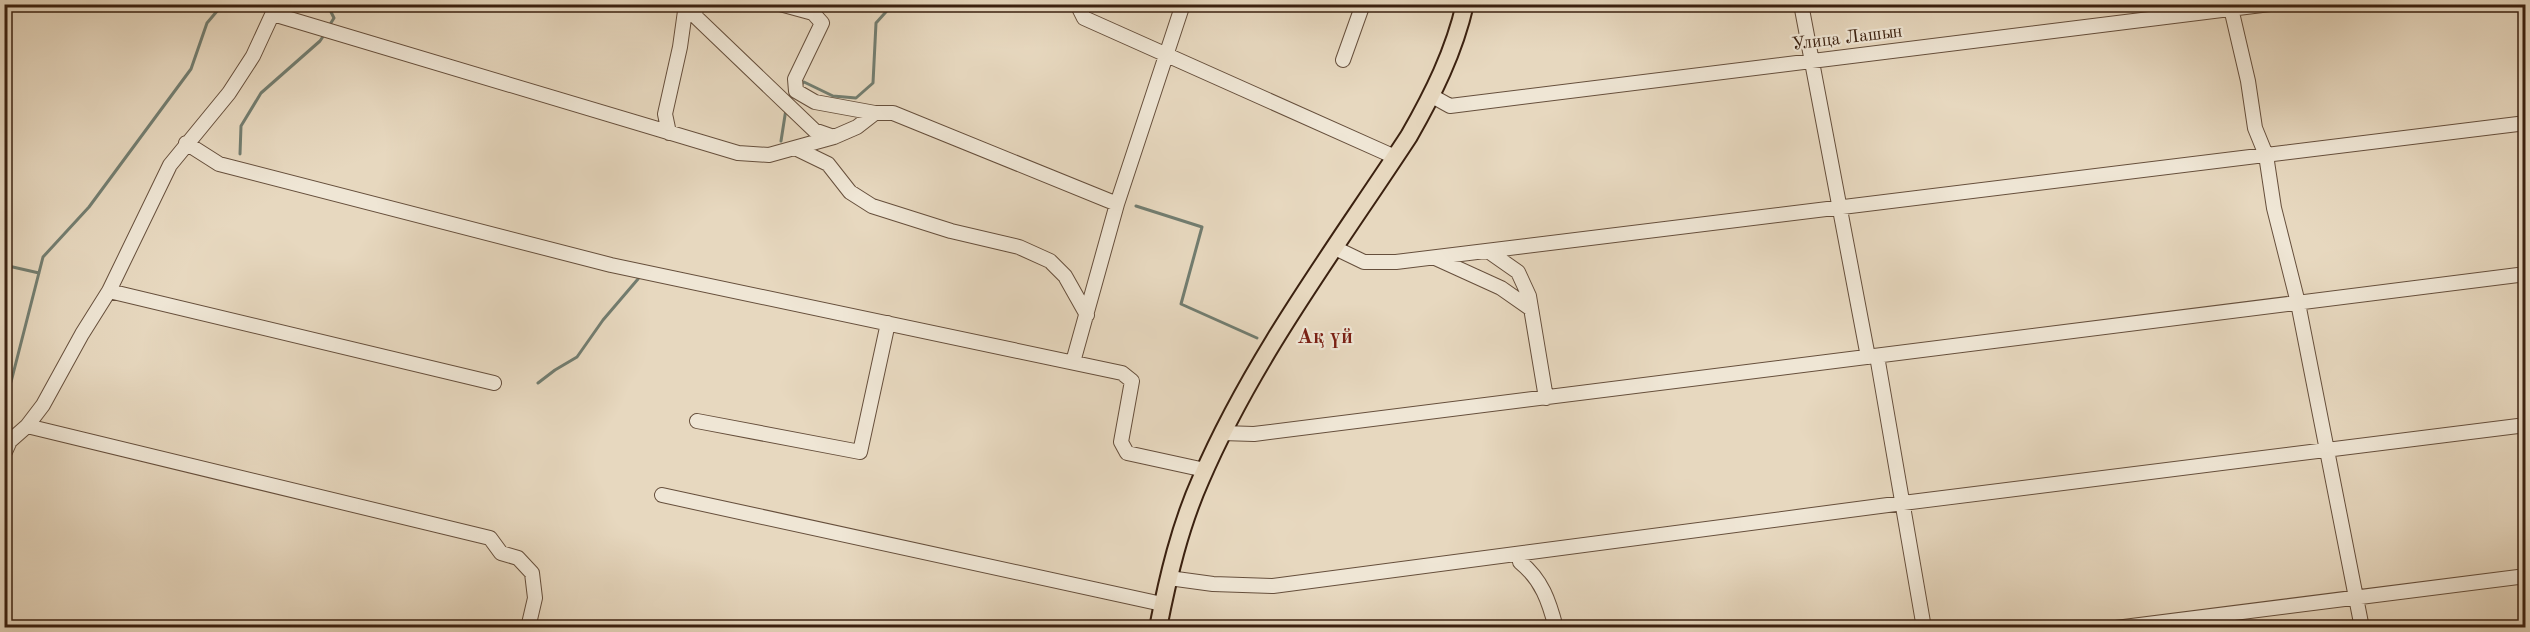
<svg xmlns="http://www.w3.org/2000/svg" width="2530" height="632" viewBox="0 0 2530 632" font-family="'Old Standard TT',serif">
  <rect width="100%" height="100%" fill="#e7d8bf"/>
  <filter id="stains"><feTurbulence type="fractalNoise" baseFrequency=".00333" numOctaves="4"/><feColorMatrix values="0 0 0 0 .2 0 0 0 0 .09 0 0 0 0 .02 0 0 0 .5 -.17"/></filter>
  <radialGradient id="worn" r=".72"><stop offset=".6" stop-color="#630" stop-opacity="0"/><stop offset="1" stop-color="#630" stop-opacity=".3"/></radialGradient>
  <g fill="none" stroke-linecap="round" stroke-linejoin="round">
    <path stroke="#727d70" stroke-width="3" d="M327,4l7,14 -5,8
      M799,86l5,-4 29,14 23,2 17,-15 3,-60 17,-19
      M781,141l5,-32
      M240,154l1,-28 20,-33 59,-52 4,-6
      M1136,206l66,21 -21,77 76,34
      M4,265l35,8
      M11,382l32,-125 46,-50 102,-138 16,-46 16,-19
      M538,383l17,-13 22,-13 26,-37 35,-41"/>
    <defs>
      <path id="minor" d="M694,4l2,13 118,113 20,7
        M780,4l33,9 9,10 -27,56 1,12 19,11 60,11
        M1077,4l7,14 311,139
        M1801,4l67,353
        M2230,4l18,77 7,47 11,27 8,53 24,95 64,325
        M273,14l465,139 31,2 65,-18 23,-10 18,-14h18l224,91
        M1343,60l20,-56
        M1432,96l18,10 820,-102
        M669,133l-4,-19 15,-67 6,-43
        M186,143l33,21 392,101 511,108 10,8 -11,61 6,11 78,17
        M795,148l33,16 22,28 22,14 79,25 68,16 31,14 15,15 22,39
        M1335,248l29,14h32l1130,-139
        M1488,251l30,21 11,24 17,102
        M1435,258l66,30 30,21
        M109,291l385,92
        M1877,356l47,272
        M1073,362l44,-158 66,-200
        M697,421l163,31 28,-129
        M27,426l463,112 11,15 17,5 14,15 3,25 -7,30
        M1222,433l32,1 1272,-160
        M4,454l6,-13 17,-15 16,-21 39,-71 27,-43 61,-126 59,-72 24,-37 24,-52
        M662,495l500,109
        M1520,562c22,18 29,39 36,66
        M1169,578l44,6 60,2 630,-83 623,-78
        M2116,628l410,-52"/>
      <path id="major" d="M1158,628c10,-51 22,-102 43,-149 52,-121 136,-233 208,-343 24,-42 45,-84 56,-132"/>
    </defs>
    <use href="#minor" stroke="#664f3c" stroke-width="16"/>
    <use href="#major" stroke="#3b2110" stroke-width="20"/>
    <use href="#minor" stroke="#efe6d5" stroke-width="14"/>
    <use href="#major" stroke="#e7d8bf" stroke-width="16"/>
  </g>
  <g text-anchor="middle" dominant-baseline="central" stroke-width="4.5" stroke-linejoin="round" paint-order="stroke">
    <g font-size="18" fill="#3b2110" stroke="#efe6d5">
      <text transform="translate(1847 38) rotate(-7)">Улица Лашын</text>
    </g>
    <g font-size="21" font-weight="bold" fill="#7a1f14" stroke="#efe6d5">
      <text x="1325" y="337">Ақ үй</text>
    </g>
  </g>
  <rect width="2530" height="632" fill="none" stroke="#e7d8bf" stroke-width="24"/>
  <rect x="6" y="6" width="2518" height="620" fill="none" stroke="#3b2110" stroke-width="3"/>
  <rect x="12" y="12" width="2506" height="608" fill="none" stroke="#3b2110" stroke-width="1.5"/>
  <rect width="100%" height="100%" filter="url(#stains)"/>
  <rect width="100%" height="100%" fill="url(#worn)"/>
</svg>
